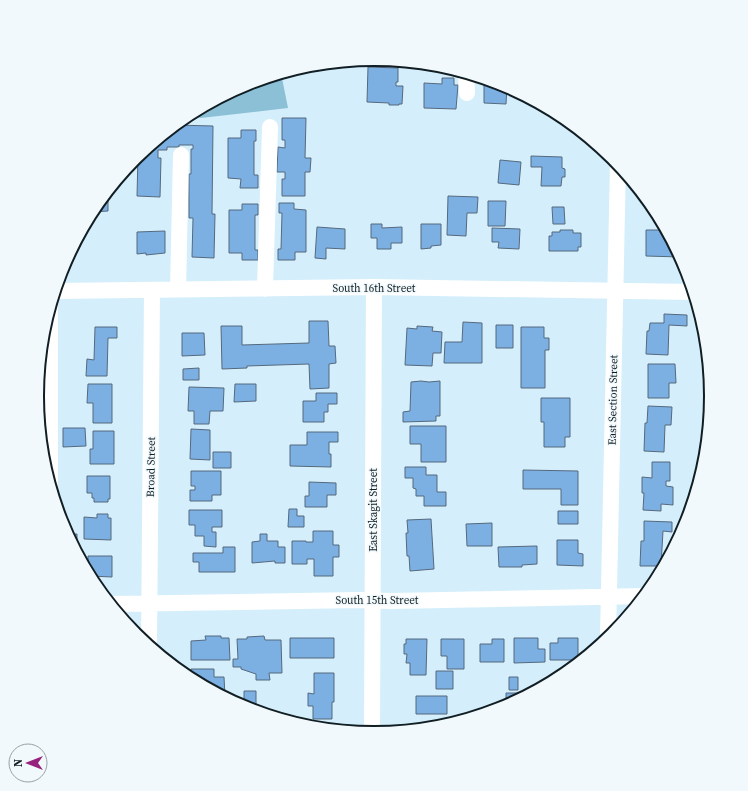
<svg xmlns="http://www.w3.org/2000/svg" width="748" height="791" viewBox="0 0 748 791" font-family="'Source Serif 4',serif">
  <rect width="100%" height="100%" fill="#d4effb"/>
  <path fill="#8bc0d6" d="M281,73l7,35 -87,10 -14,-3 58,-31z"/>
  <path fill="#7db0e2" stroke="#55697e" d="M368,67l30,1v14h-2v4h7l-1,18h-3v1h-10v-2l-22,-1z
    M442,78h12v7h4l-2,24 -32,-1v-25l18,1z
    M487,79l20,7 -1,18 -22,-1v-18h3z
    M282,118h24l-1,40h6l-1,14h-5v24h-23v-17h3v-7h-8l1,-25 7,1v-8h-3z
    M175,125l38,1 -1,88h3l-1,44 -22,-1 1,-39h-4v-44h2v-25h2v-4h-14v2h-12v3h-9v8h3l-1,39 -23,-1 1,-40z
    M241,130h15v11h-2v34h4v13h-18l1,-9 -13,-1v-40h13z
    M531,156l31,1v11l3,1v8h-3l-1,9h-20l1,-19h-11z
    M500,160l21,2 -2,23 -21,-2z
    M448,196l30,1 -1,16h-10l-1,23 -19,-1z
    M100,200l8,1v10l-16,1z
    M488,201h18l-1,25h-17z
    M279,203h15v6l12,1v42h-11v8h-17v-11h3l1,-36h-3z
    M242,204h16v11h-3v35h3v10h-16v-7h-13v-43h13z
    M552,207h12l1,17h-12z
    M371,224h11v4l20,-1v16h-11v6h-14v-11h-6z
    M421,224h20v21l-10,1v2l-10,1z
    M317,227l28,2v20l-19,-1v11l-11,-1z
    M492,228l28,1 -1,20 -21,-1 1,-6h-7z
    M560,230h13v3h8v14h-3v4h-29v-15h3v-4h8z
    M646,230h20l14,27 -34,-1z
    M165,231v22l-19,2v-2l-9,1v-22z
    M664,314l23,1v11l-18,-1 -1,30 -22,-1 1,-23h2l1,-8h14z
    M309,321h19l1,25h6l1,17 -7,1v24l-19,1 -1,-25 -62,2v2l-25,1 -1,-43h21v19l67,-2z
    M463,322l19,1v40h-38l1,-21h17z
    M496,325h17v23h-17z
    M417,326l16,1 -1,4 10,1 -1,21h-8l-1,13 -27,-1 2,-37 10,1z
    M95,327h22v11h-9l-1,38h-21l1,-17 7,1z
    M521,327h23v11h5v12h-4v38h-24z
    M182,333h22l1,22 -23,1z
    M648,364h27l1,19h-7v15h-21z
    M199,368v12h-16v-11z
    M421,381l8,1 11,-1v35h-4v5l-33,1v-10l7,-1 1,-29z
    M88,384h24v39h-19v-20h-6z
    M235,384h21v17l-22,1z
    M189,387l35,1 -1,23h-13l-1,13h-15v-13h-6z
    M316,393h21v11h-9v8h-4v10h-21v-21h13z
    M541,398h29v39h-5v10h-21v-25h-3z
    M648,406l24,1 -1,18h-6l-1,27 -20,-1 1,-28h2z
    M410,426h36v36h-25v-18h-11z
    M63,428h22l1,18 -23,1z
    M191,429l19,1v30l-20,-1z
    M93,431h21v33h-24v-15h3z
    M307,432h31v10h-9v12h2v13l-41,-1v-21h17z
    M213,452h18v16h-18z
    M652,462h18v19h-4v5l7,1v18l-12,-1v7l-18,-1 1,-17h-2v-16l10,1z
    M405,467h21v8h11v17h9v14h-22v-10h-8v-7l-3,-1v-10h-8z
    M523,470l55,1v34h-17v-16h-38z
    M191,471h30v24h-9v6h-22v-11h5v-4h-4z
    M87,476h23v23h-2v3h-14v-4h-2v-5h-5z
    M309,482l27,1v12h-9v12h-22v-11h4z
    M289,509h8v7h7v11h-16z
    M189,510h33v17h-10v5h4v15l-12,-1v-10h-9v-11h-6z
    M558,511h20v13h-20z
    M97,514h11v4h3v22l-27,-1v-22l13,1z
    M431,519l3,50 -24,2 -1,-15h-2l-1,-23h2l-1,-13z
    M644,521l28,1v10l-9,-1 -2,35h-21l1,-25h3z
    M492,523v23h-25l-1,-22z
    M313,531h20v14h6v12h-6v19h-19v-17h-7v5h-15v-23h14v1h7z
    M68,534h9v11h-3z
    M260,534h7v7h11v6h7v16h-10v-2l-23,2v-21l8,-1z
    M557,540h21v13l5,1v12l-26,-1z
    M537,546v18l-15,1v2h-23l-1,-20z
    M223,547h12v25h-36v-10h-6v-9h30z
    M88,556h24v21l-22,-1 -5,-10 3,-1z
    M205,636h16v2h8l1,22h-39v-19l15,-1z
    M264,636l1,4h16l1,33h-13l1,7h-14v-6l-15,-5v-2h-8v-8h5l-1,-20h10v-2z
    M290,638h44v20h-44z
    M514,638h24v11h7v13l-31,1z
    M558,638h20v22h-28v-17h8z
    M406,639h21l-1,36h-16v-12h-4l1,-9h-3v-10h2z
    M441,639h23v30h-17v-13h-6z
    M492,639h12v23h-24v-18h12z
    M191,669h23v8h10l1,19 -34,-18z
    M436,671h17v18h-17z
    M314,673h20v29h-2v17h-19v-13h-5v-13l6,1z
    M509,677h9v13h-9z
    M244,691h12v16l-12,-1z
    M506,693h17v3l-17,9z
    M416,696h31v18h-31z"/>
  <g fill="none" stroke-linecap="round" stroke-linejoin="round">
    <path stroke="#fff" stroke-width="16" d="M466,73l1,20
      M178,289l3,-134
      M265,289l5,-162
      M55,291l319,-4 319,5
      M50,309v174
      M111,604l248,-4 32,1 253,-5
      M608,637l10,-473
      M149,645l3,-355
      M372,732l2,-445"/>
  </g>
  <g text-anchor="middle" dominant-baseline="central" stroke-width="3" stroke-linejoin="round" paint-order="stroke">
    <g font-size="11" fill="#111e23" stroke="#f2f9fc">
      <text x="374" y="288">South 16th Street</text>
      <text transform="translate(613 400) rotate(-89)">East Section Street</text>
      <text transform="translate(151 467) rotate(-89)">Broad Street</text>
      <text transform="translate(373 510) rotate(-90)">East Skagit Street</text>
      <text x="377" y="600">South 15th Street</text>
    </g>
  </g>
  <path d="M0 0H748V791H0ZM44 396a330 330 0 1 1 660 0a330 330 0 1 1-660 0Z" fill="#f2f9fc" fill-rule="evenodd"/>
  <path fill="none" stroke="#111e23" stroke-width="2" d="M44 396a330 330 0 1 1 660 0a330 330 0 1 1-660 0Z"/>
  <g transform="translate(28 763) rotate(270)"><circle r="19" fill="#f2f9fc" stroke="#98a1a5"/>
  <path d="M0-3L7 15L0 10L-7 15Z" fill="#97227e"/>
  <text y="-6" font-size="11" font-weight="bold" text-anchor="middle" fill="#111e23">N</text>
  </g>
</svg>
